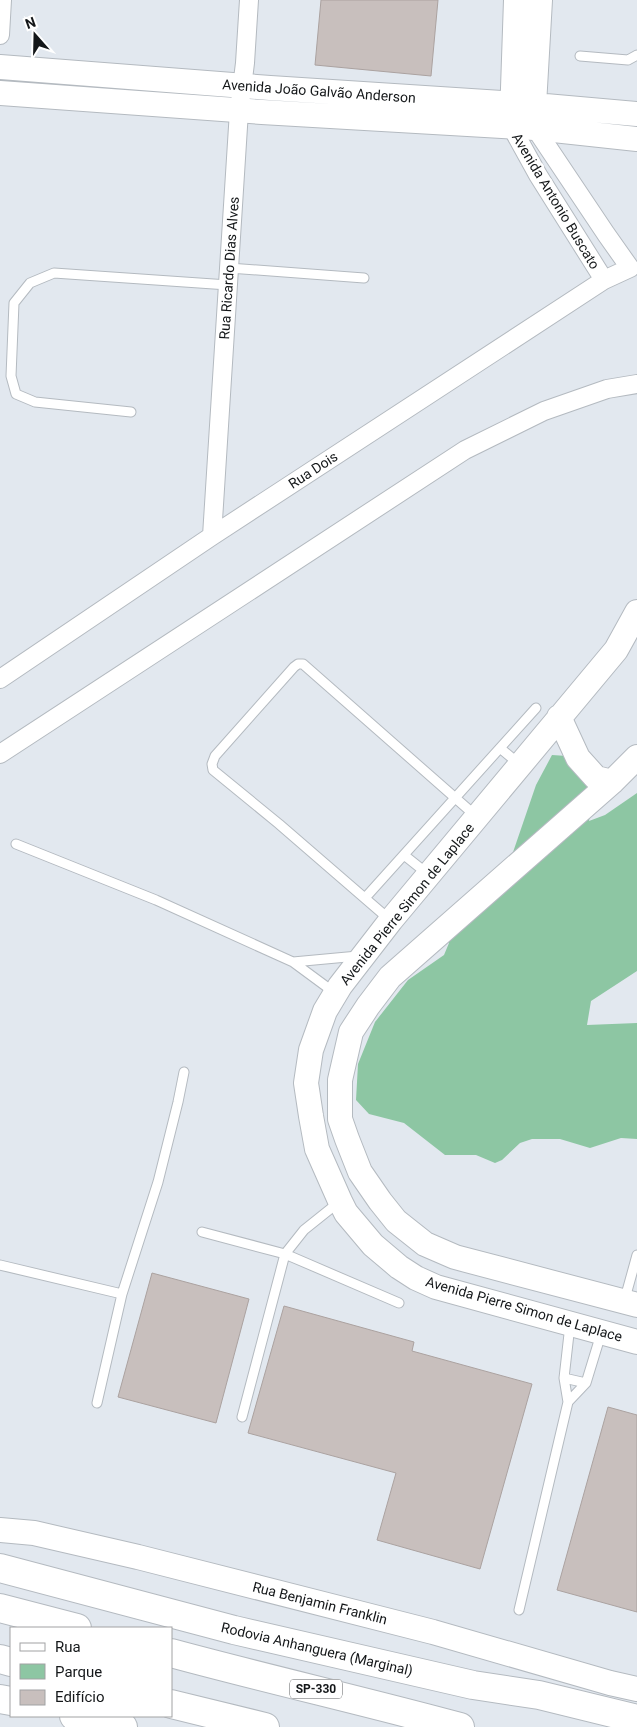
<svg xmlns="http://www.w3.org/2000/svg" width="637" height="1727" viewBox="0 0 637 1727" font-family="Roboto,sans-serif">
  <rect width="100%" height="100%" fill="#e2e8ef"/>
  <path fill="#8dc6a3" d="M552,755l15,1 22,20 4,23 -4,22 16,-6 32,-22v178l-46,30 -4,24 50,-2v116l-16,-1 -31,10 -30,-9h-28l-12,4 -18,17 -7,3 -19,-8h-31l-41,-32 -35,-9 -13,-14 2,-36 17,-42 33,-42 36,-25 5,-12 -2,-13 63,-69 26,-76z"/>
  <path fill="#c8bfbd" stroke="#aba2a0" d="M321,0h117l-7,76 -116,-11z
    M152,1273l97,26 -33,124 -98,-26z
    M284,1306l130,36 -2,9 120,33 -52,185 -103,-29 19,-67 -148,-40z
    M608,1407l29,8v197l-80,-22z"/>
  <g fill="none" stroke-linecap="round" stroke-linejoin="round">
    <defs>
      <path id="lane" d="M580,56l48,4 9,-5
        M229,268l135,10
        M131,412l-96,-10 -19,-8 -5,-18 3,-73 16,-20 24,-10 174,12
        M500,748l19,16
        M16,844l140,56 137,62 42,31
        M404,855l25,20
        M365,898l171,-190
        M390,920l-111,-96 -66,-54 -1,-6 3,-8 79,-89 4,-3h5l174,153
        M293,962l65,-6
        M202,1232l83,22 114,49
        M0,1265l122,29
        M624,1302l13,-47
        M564,1378l22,5
        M568,1402l18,-19 15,-49
        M97,1403l25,-109 36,-112 20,-80 6,-30
        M242,1417l43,-163 19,-24 35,-28
        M519,1610l49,-208 -4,-24 6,-53"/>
      <path id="street" d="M0,35l2,-35
        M511,126l27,49 66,105
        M212,536l27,-425 6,-48 4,-63
        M0,679l212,-143 392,-256 26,-12 -24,-34 -71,-106
        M0,754l465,-304 79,-39 63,-22 30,-5"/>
      <path id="secondary" d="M0,67l270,21 264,17 103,9
        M0,93l262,19 273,16 102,11
        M512,118l4,-118
        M535,121l-1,-16 6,-105
        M637,612l-21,38 -225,270 -51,66 -15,25 -14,39 -5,33 5,33 6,33 23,52 6,12 27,32 26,22 17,11 20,9 201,55
        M559,717l19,41 18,20 16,4
        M637,757l-25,25 -222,195 -22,29 -17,26 -11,48v39l7,20 13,33 20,29 16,20 29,23 30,13 182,48
        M0,1530l34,3 104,24 295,75 177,51 27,6"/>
      <path id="highway" d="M0,1568l234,62 239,55 66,10 98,24
        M0,1608l77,20
        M171,1653c96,26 193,48 289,74
        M0,1659l11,3
        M0,1699l11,2
        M171,1704l94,23
        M74,1716l49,11"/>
    </defs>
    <use href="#lane" stroke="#b4bac0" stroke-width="11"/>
    <use href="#street" stroke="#b4bac0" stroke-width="20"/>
    <use href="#secondary" stroke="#b4bac0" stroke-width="26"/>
    <use href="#highway" stroke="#b4bac0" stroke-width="30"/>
    <use href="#lane" stroke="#fff" stroke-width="9"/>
    <use href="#street" stroke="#fff" stroke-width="18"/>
    <use href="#secondary" stroke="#fff" stroke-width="24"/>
    <use href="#highway" stroke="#fff" stroke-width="28"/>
  </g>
  <g text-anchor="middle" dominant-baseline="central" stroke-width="5" stroke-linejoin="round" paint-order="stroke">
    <rect fill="#fff" stroke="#5a5d5e" stroke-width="1" x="290" y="1679.5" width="52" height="19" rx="4"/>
    <g font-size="12" font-weight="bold" fill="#141719">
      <text x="316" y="1689">SP-330</text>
    </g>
    <g font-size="14" fill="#141719" stroke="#fff">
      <text transform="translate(319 91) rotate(4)">Avenida João Galvão Anderson</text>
      <text transform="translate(556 201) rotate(59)">Avenida Antonio Buscato</text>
      <text transform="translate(229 268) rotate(-86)">Rua Ricardo Dias Alves</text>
      <text transform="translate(313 470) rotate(-33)">Rua Dois</text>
      <text transform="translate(407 904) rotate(-51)">Avenida Pierre Simon de Laplace</text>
      <text transform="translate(524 1309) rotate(16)">Avenida Pierre Simon de Laplace</text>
      <text transform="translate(320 1603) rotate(14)">Rua Benjamin Franklin</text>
      <text transform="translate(317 1649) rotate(13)">Rodovia Anhanguera (Marginal)</text>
    </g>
  </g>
  <rect x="10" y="1627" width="162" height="90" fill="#ffffff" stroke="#a1a2a3"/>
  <rect x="20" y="1643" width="25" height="8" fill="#ffffff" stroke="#a1a2a3"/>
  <text x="55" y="1652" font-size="15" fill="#141719">Rua</text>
  <rect x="20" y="1664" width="25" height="15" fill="#8dc6a3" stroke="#a1a2a3"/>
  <text x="55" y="1677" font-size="15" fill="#141719">Parque</text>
  <rect x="20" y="1690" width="25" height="15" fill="#c8bfbd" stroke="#a1a2a3"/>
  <text x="55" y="1702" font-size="15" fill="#141719">Edifício</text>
  <g transform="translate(35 35) rotate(340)" stroke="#ffffff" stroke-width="4" paint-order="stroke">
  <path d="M0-4L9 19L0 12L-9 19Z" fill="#141719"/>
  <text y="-8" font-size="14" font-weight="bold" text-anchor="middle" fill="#141719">N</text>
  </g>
</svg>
